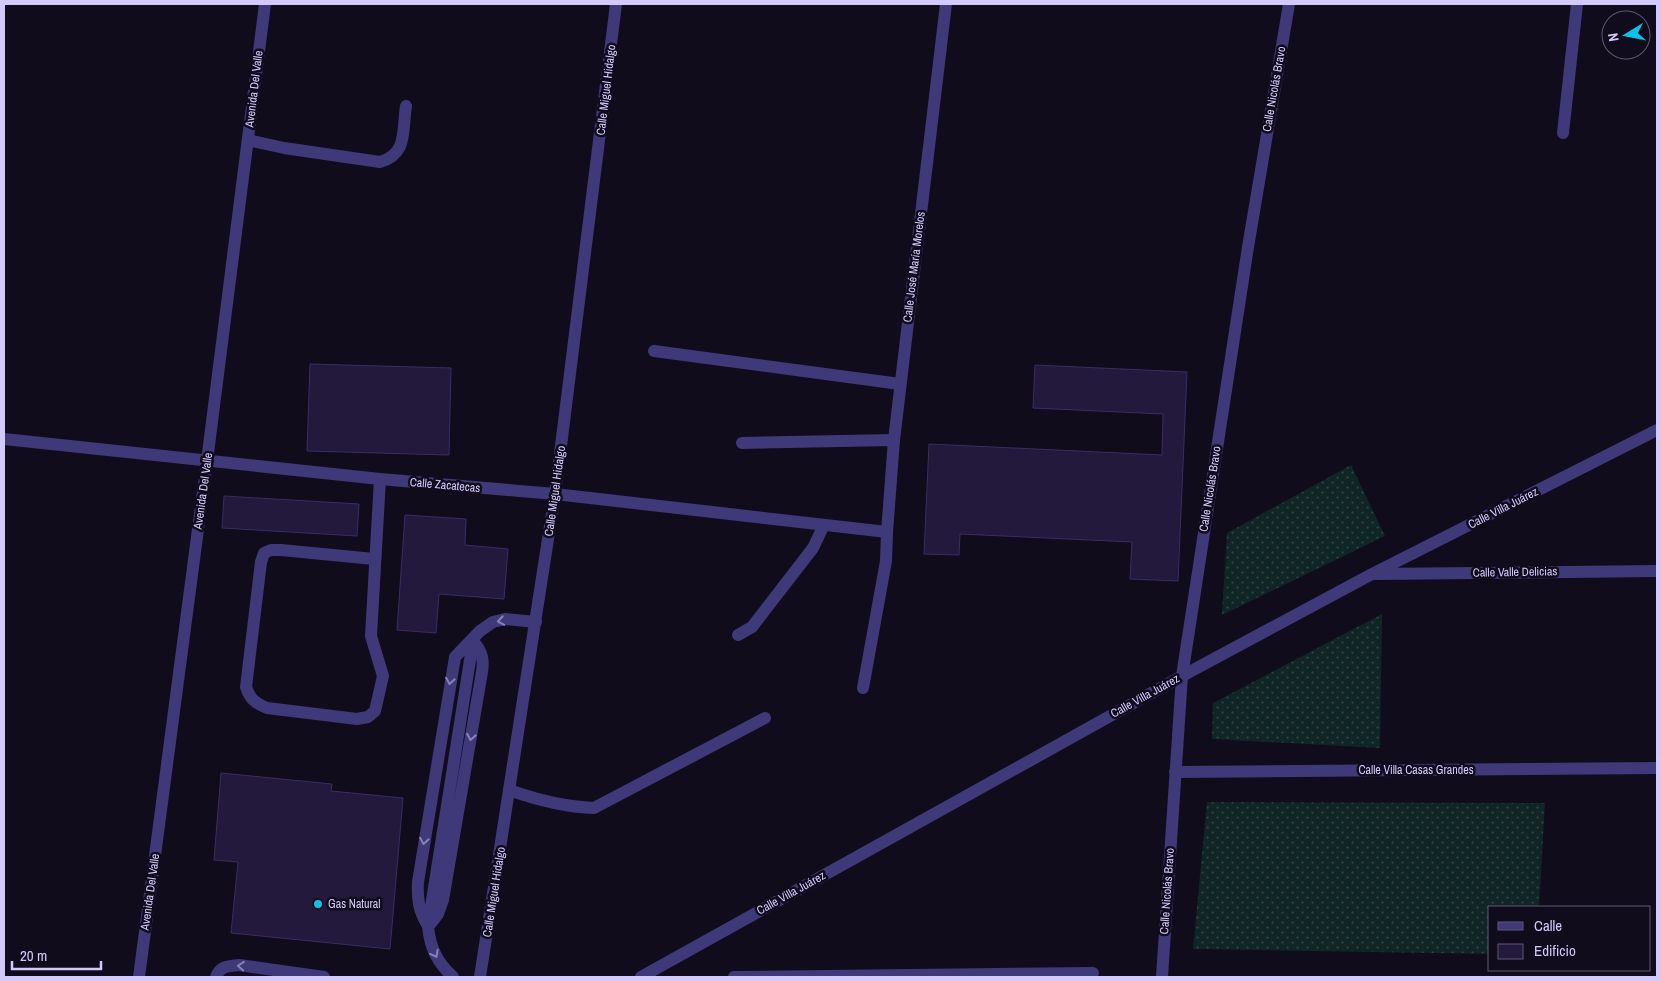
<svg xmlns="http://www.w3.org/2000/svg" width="1661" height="981" viewBox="0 0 1661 981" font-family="'Archivo Narrow',sans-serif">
  <defs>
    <pattern id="grass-dots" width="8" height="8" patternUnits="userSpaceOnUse" patternTransform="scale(1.25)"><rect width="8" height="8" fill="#0f2526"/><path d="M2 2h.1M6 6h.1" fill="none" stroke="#314346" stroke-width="1.8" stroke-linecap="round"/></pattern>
  </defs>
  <rect width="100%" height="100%" fill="#100c1c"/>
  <path fill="url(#grass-dots)" d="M1351,465l34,71 -163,79 5,-82z
    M1382,614l-2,134 -168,-9 1,-36z
    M1207,802l338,1 -6,104h-49v47l-297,-5z"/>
  <path fill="#22193c" stroke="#3b2c67" d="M310,364l141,4 -2,87 -142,-4z
    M1035,365l152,7 -9,209 -48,-2 2,-37 -172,-8 -1,21 -35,-1 5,-110 233,11 1,-41 -130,-6z
    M224,496l135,8 -2,32 -135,-8z
    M405,515l61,4 -1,26 43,4 -4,50 -65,-5 -3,39 -39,-3z
    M221,773l111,11 -1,7 72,7 -13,151 -159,-16 7,-71 -24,-2z"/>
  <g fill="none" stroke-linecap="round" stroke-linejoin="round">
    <path stroke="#3f3979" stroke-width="12" d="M248,140l36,8 96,14c28,-8 22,-31 26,-56
      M654,351l246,33
      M742,443l152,-3
      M374,559l-93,-9h-10l-7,3 -3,9 -15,125c4,12 9,16 21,21l90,11 11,-2 7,-6 8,-35 -12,-40 9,-157
      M738,635l14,-8 61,-79 11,-23
      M863,688l23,-127 1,-29
      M509,790c28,10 55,17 85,18l171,-90
      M431,923l7,-9 5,-14 39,-228c2,-13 0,-21 -9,-31
      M428,926c-9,-15 -11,-26 -10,-44l37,-225 25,-26 13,-9 12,-3 31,3
      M216,977c4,-11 12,-11 23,-12l85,12
      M453,977c-16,-15 -23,-29 -25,-51l45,-285"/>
    <path stroke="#3f3979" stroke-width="12" d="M1563,133l14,-129
      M4,439l376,40 175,15 332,38 7,-92 52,-436
      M1375,574l282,-3
      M1175,772l482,-4
      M139,977l68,-516 58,-457
      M641,977l541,-301 190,-102 285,-144
      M734,977l359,-4
      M1162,977l20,-301 66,-429 41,-243"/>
    <path stroke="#3f3979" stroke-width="12" d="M480,977l75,-483 61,-490"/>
  </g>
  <defs><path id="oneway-chevron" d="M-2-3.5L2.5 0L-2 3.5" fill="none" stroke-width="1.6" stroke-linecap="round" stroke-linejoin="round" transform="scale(1.25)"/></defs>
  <g stroke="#8881bb">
    <use href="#oneway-chevron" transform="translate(501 621) rotate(170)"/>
    <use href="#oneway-chevron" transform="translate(450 681) rotate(99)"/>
    <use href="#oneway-chevron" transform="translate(471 737) rotate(100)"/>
    <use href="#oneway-chevron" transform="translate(424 841) rotate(99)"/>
    <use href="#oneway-chevron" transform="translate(435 954) rotate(61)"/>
    <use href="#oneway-chevron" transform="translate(241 966) rotate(-176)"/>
  </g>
  <circle fill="#09c4e9" stroke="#100c1c" stroke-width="2" cx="318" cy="904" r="5"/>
  <g text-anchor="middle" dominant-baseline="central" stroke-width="5" stroke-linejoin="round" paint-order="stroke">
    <g font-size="12" fill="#d2c9fd" stroke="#100c1c">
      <text transform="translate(254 89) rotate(-83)">Avenida Del Valle</text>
      <text transform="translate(1274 89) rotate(-80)">Calle Nicolás Bravo</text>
      <text transform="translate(606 90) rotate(-83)">Calle Miguel Hidalgo</text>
      <text transform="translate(914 267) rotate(-83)">Calle José María Morelos</text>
      <text transform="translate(445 485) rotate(5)">Calle Zacatecas</text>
      <text transform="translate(1210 489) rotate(-81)">Calle Nicolás Bravo</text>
      <text transform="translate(203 491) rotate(-82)">Avenida Del Valle</text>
      <text transform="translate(555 491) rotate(-82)">Calle Miguel Hidalgo</text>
      <text transform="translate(1503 508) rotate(-27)">Calle Villa Juárez</text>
      <text transform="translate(1515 572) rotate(-1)">Calle Valle Delicias</text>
      <text transform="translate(1145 696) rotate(-29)">Calle Villa Juárez</text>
      <text x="1416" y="770">Calle Villa Casas Grandes</text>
      <text transform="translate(1167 891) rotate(-86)">Calle Nicolás Bravo</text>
      <text transform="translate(150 892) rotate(-82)">Avenida Del Valle</text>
      <text transform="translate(494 892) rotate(-81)">Calle Miguel Hidalgo</text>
      <text transform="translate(791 893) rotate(-29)">Calle Villa Juárez</text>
    </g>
    <g font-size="12" fill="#d2c9fd" stroke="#100c1c" text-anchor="start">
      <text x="328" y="904">Gas Natural</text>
    </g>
  </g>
  <rect width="1661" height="981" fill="none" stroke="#d2c9fd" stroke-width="10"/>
  <rect x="1488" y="906" width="162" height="65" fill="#100c1c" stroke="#5e5876"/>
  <rect x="1498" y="922" width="25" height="8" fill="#3f3979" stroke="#5e5876"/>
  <text x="1534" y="931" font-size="15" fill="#d2c9fd">Calle</text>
  <rect x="1498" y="944" width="25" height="15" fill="#22193c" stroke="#5e5876"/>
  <text x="1534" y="956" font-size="15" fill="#d2c9fd">Edificio</text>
  <g transform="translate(1626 35) rotate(260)"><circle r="24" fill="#100c1c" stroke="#5e5876"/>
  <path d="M0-4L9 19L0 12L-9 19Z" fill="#09c4e9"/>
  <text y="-8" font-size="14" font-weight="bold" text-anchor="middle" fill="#d2c9fd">N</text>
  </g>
  <path d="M12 961v8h89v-8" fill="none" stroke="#d2c9fd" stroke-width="2.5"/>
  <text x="20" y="961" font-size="15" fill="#d2c9fd" stroke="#100c1c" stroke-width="4" paint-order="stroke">20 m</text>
</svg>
